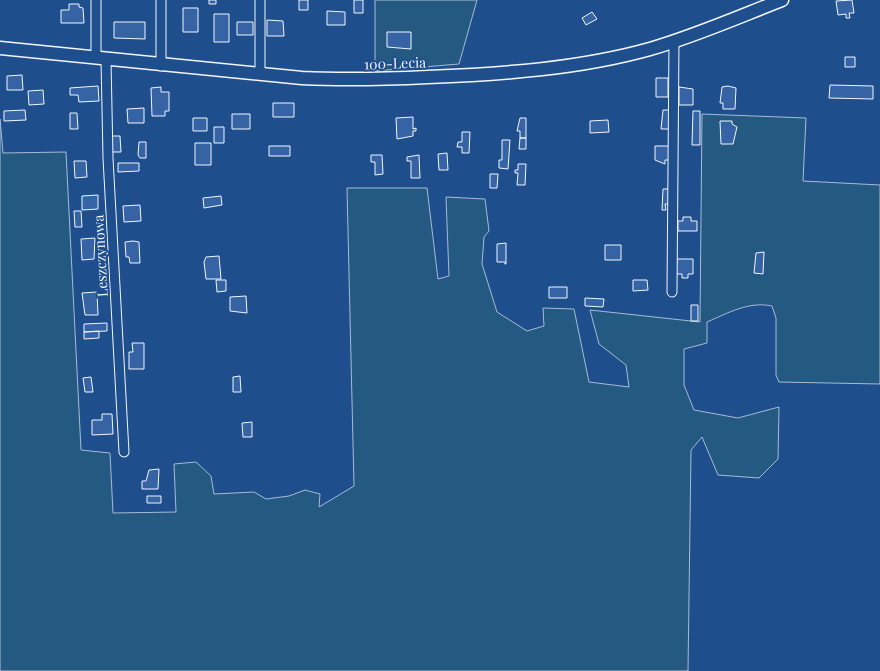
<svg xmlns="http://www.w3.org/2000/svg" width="880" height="671" viewBox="0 0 880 671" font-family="'Playfair Display',serif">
  <rect width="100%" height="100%" fill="#1f4e8c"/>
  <path fill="#245a82" stroke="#a8bbd7" d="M375,0h102l-18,64 -84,7z
    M702,114l104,4 -3,63 77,4v199l-101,-2 -3,-7v-57l-4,-12c-23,-5 -44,7 -65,16v21l-23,6v36l10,25 44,8 41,-11 -1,52 -19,19 -41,-3 -16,-38 -11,13 -3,221h-688v-552l3,34 63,-1 15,298 29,3 3,60 63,-1 -2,-48 22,-2 15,14 3,18 40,-2 12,7 23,-3 16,-6 15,4 -1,13 35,-21 -7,-298h80l11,91 11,-3 -3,-79 39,2 4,32 -5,6 -2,27 15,48 30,19 17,-5 -1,-18 31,1 15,73 40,5 -3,-22 -27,-21 -9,-34 110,12z"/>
  <path fill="#3563a3" stroke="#f2f6ff" d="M209,0h7v4h-7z
    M299,0h9v10h-9z
    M354,0h9v13h-9z
    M852,0l2,13h-5l1,5h-4v-4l-8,1 -2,-14z
    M69,4h10v3l4,1 1,15h-23v-13h8z
    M183,8h15v24h-15z
    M327,11l18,1v13h-18z
    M592,12l5,7 -11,6 -4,-7z
    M214,14h15v28h-15z
    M267,20l16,1 1,15h-17z
    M114,22h31v17l-31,-1z
    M237,22h16v13h-16z
    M387,32h24v17l-24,-2z
    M845,57h10v10h-10z
    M22,75l1,15h-16v-14z
    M656,78h12v19h-12z
    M830,85l43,1v13l-44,-1z
    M98,86l1,15 -20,1 -1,-7h-8v-7z
    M728,86l8,2 -1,21h-12v-6h-3l2,-16z
    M161,87v5h8v19h-4v5h-13l-1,-28z
    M679,87l14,2v16h-14z
    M43,90l1,14 -15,1 -1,-14z
    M273,103h21v14h-21z
    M144,108v15h-16l-1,-14z
    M25,110l1,10 -22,1v-10z
    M663,110h6l1,19h-9z
    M693,111h7v34h-8z
    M70,113h7l1,16h-8z
    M232,114h18v15h-18z
    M413,117v12l3,-1v3h-3v5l-16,3 -1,-21z
    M193,118h14v13h-14z
    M520,118h6v20h-6v-7h-3z
    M608,120l1,12 -19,1v-12z
    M720,121h12v3l5,3 -4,17h-12z
    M214,127h10v16h-10z
    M462,132h8l-1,21h-7v-6h-5l1,-5h4z
    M111,136h9l1,16h-9z
    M520,138h6v11h-7z
    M502,140h8l-2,29 -9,-1v-8h3z
    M139,142h7v16h-6l-2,-3z
    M195,143h16v22h-16z
    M269,146h21v10h-21z
    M655,146h15v14h-5v4l-10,-4z
    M447,153l1,17h-9l-1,-16z
    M371,155h11l1,19 -8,1v-13h-4z
    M419,155l1,23h-9v-17h-4v-4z
    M74,161h12l1,16 -12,1z
    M118,163h21v8l-21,1z
    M518,164h8l-1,21h-8l1,-12h-3v-3h3z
    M490,174h8l-1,14h-7z
    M663,189h6v15h-4l1,6h-4z
    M98,195v14l-16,1v-14z
    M221,196l1,9 -18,3 -1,-10z
    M140,205l1,16 -17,1 -1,-16z
    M74,211h7l1,16h-7z
    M683,217h8v4h6v10h-19v-10h5z
    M95,238l-1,21 -12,1 -1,-21z
    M133,241l6,1 1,21h-10l-1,-6h-3l-1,-15z
    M506,243v21h-1v-2h-8v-18z
    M605,245h16v15h-16z
    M764,252l-1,22 -9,-1 2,-20z
    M219,256l2,23h-15l-2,-17 2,-5z
    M677,259h16v15h-5v4h-6v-4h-6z
    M216,280h10v11l-9,1z
    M633,280h14l1,10 -15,1z
    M549,287h18v11h-18z
    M97,292l1,23h-13l-3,-22z
    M246,296l1,17 -17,-2v-14z
    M585,298l19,1 -1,8 -18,-1z
    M691,305h7v16h-7z
    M107,323v8l-23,1v-8z
    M99,331v7l-15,1v-7z
    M132,343h12v26h-15v-17h4z
    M240,376l1,16h-8v-15z
    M91,377l2,15h-8l-2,-14z
    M102,414h10l1,20 -21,1v-15h10z
    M252,422v15h-9l-1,-14z
    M159,469l-1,20h-16v-8h4l3,-11z
    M147,496h14v7h-14z"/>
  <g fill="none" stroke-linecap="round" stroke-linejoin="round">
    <defs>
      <path id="street" d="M161,0v66
        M260,0v73
        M96,58v-58
        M106,60l2,98 16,294
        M672,292l2,-251"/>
      <path id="secondary" d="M0,48l302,30c42,2 84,1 126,-1 74,-3 150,-8 222,-28 45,-13 88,-32 132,-49"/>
    </defs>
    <use href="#street" stroke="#f2f6ff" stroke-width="11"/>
    <use href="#secondary" stroke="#f2f6ff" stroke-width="15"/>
    <use href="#street" stroke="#1f4e8c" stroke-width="9"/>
    <use href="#secondary" stroke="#1f4e8c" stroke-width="12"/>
  </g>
  <g text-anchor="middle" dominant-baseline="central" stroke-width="4" stroke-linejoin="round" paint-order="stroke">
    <g font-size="14" fill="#f2f6ff" stroke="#1f4e8c">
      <text transform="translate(395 63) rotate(-2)">100-Lecia</text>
      <text transform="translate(100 256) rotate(-93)">Leszczynowa</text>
    </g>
  </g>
</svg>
